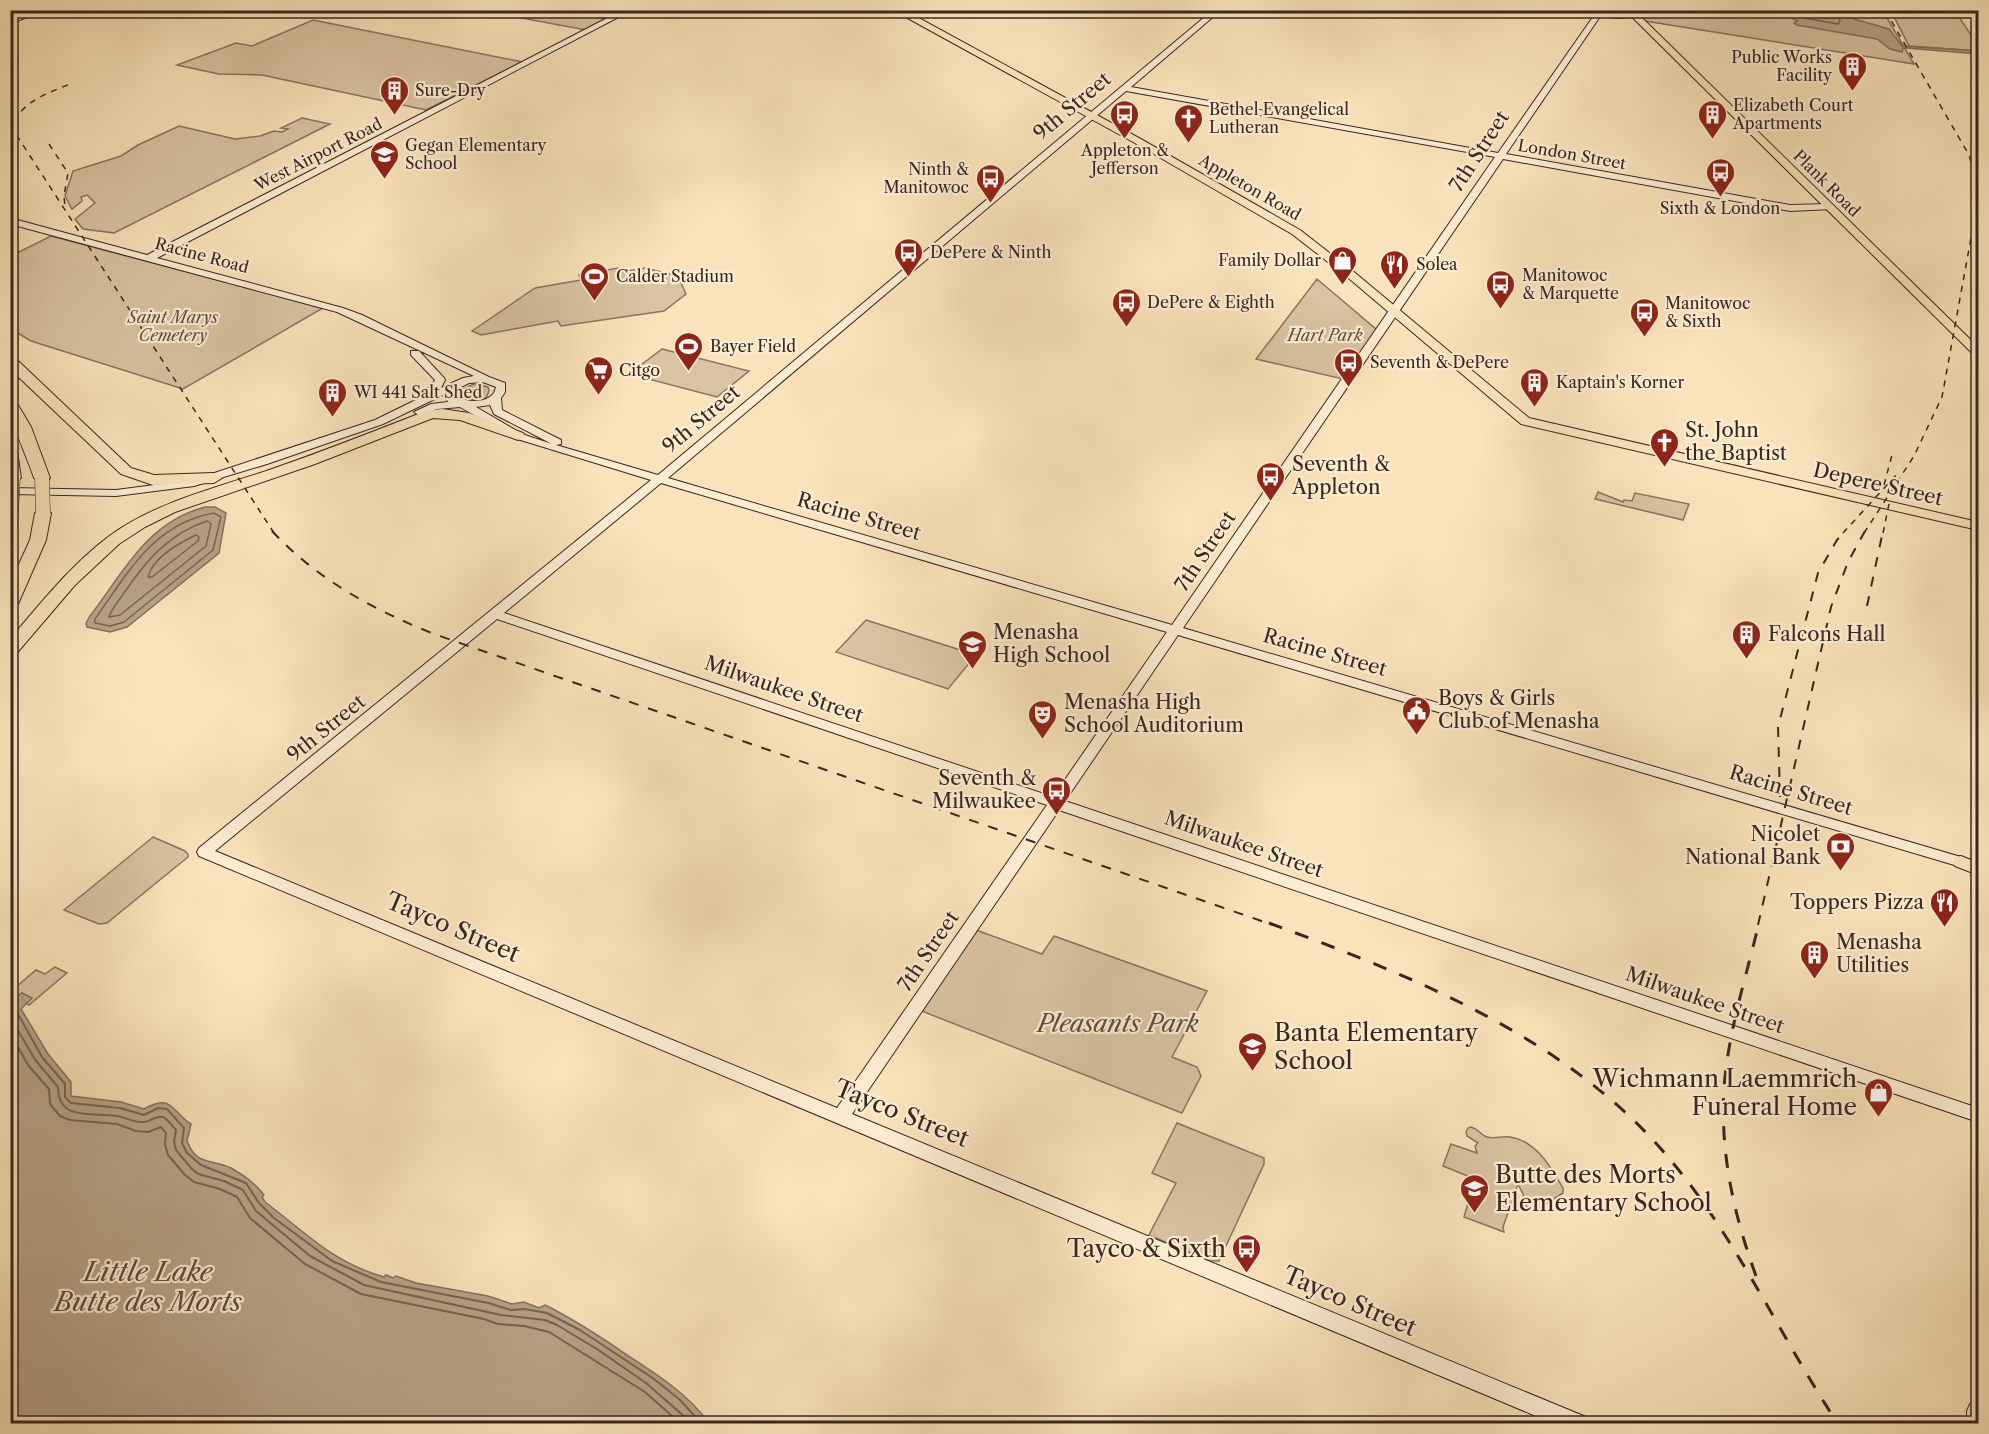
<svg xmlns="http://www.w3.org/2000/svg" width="1989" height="1434" viewBox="0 0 1989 1434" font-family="'Libre Caslon Text',serif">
  <rect width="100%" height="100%" fill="#fae3ba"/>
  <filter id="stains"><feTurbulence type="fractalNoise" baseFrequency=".00333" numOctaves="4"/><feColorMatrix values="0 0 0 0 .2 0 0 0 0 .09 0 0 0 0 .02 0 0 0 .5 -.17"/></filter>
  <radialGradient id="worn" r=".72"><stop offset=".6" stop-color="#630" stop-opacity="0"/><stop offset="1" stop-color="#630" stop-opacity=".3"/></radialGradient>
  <path fill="#d9c3a0" stroke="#887460" stroke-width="1.5" d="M484,11h77l46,8 -21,11z
    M1634,11h249l31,53 -269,-43z
    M1891,11h64l18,27 5,1v12l-69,-5z
    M313,20l210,42 -97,48 -164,-35 -43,-1 -42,-9 59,-22 16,3z
    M302,118l28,6 -216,109 -31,-4 -8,-10 20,-16 -8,-8 -6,2 1,4 -10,8 -7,-13 8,-25 48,-15 17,-11 41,-19 56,13 25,-3 14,-5 8,1 6,-3 -7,-1z
    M51,236l272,72 -140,81 -152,-48 -20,-12v-73z
    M618,268l3,4 24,-4 33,8 8,18 -22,17 -103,15 -3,-5 -77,14 -9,-4 63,-43 46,-8 -2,-5z
    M1317,279l60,51 -34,49 -87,-20z
    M662,349l87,22 -32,26 -88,-23z
    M474,384l14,3 1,4 -3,7 -16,2 -9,-4v-6z
    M1598,492l25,10 1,-2 8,1 3,-8 54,11 -6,16 -88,-21z
    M866,620l110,35 -28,34 -112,-37z
    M153,837l32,14 3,3v3l-81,66 -8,1 -35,-14z
    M976,930l66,24 12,-18 153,55 -35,66 25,10 4,9 -19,37 -258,-101 -1,-3z
    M55,967l12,6 -38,32 -3,-2 5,-4 -9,-6 -11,8v-5l6,-7 -1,-2 20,-17 9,4z
    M1177,1123l87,35v6l-45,97h-9l-61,-26 27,-52 -24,-10z
    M1471,1127c8,2 9,8 16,10 8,2 15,-1 23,0 27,4 41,31 53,51v5l-29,19 -8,-6 -3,-12 -5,-10 -15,43 1,5 -40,-15 11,-38 -32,-13 8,-22 26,9 -2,-7 3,-3 -11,-7 -1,-4 2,-4z"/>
  <path fill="#b8a386" stroke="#85715d" stroke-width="1.5" d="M1825,11l25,4 16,-1 1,1 -14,2 1,2 35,10 13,17 76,5v3l-72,-6h-3l-1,4 -12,-3 -13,-10 -80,-14 -3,-2 4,-2 -23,-10z
    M205,507h10l11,6 -7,40 -92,74 -17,5 -23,-5 -1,-4 4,-7c33,-43 57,-94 115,-109z
    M22,993l10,5 -11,11 27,45 23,28v14l50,6 23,7c28,-16 27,2 47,15l-4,17c9,25 25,18 44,27 12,7 23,14 33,27l-2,2 3,5c40,30 67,60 119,75l2,-2 7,3 3,-2 20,7 72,13 24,8 12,-2 15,6 6,-3c28,14 53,30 79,48 31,20 63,40 85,70h-698l-1,-422z"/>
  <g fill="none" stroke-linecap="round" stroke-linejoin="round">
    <path stroke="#786453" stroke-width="1.5" d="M1791,10l13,8 34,6 2,-3 -5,-11
      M214,513l7,4 -8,33 -89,72 -14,4 -15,-3v-4c33,-46 58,-95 119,-106z
      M207,521l4,3 -5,22 -86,69 -11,2c2,-8 10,-16 15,-24 22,-32 44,-59 83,-72z
      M196,535l3,2 -1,4 -46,36h-4c5,-20 31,-34 48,-42z"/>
    <path stroke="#786453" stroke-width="2" d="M10,1006l4,1 28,50 23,27v13l6,6 49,5 24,7 14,-7 9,1 17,19 -2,15 5,10 14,12 45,18 13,20 15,15 58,43 49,21 107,21 23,7 13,-1 23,4 33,17 74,49 25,20 23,25
      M10,1017l26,44 22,26c0,35 35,25 59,29 10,2 18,7 28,6 6,-1 12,-7 18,-5 4,1 9,9 13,13l-2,12 2,8 15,18 7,6 26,7 19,9 13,21 54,45 54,29 137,30 44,5 12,5 40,24 49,34 47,41
      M10,1033l18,32 21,24 1,15 10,12 10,4 47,4 19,7 12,1 13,-5 5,6 -1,11 3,11 17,20 9,7 26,7 17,8 13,21 55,46 56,30 123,25 14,5 26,2 25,6 96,60 36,32"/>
    <defs>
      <path id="secondary" d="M33,10h11l-34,14v-5z
        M623,10h9l-475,248 186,50 19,7 127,62 16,6v9l-4,6 1,12 59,30v4l-5,1 102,30 555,-465h8l-90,77 367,66 97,-139 -15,-4 57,3v4h-3l-17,1 -16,-3 -95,139 284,51 39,-1 3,1v4l-42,2 -287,-52 -320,469 795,234v10l-800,-237 -113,166 913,307v14l-919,-312 -207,304 734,303 3,7h-34l-1356,-568 -2,-4 2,-4 452,-368 -137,-42 -54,-31 -23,2 -18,6 -5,-3 17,-8 17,-2 -3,-8 -62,30 -116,40 -73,22 -78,10 -106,-2v-6l106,2 77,-10 182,-60 49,-24 -2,-2c4,-6 10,-7 13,-14l-24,-25v-4h8l25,27 1,2 -4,8 22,-10 11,-2 -137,-64 -327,-88v-6l137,37zM1126,91l369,66 -323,468 -504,-147zM483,382l13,5c-3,17 -27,16 -40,10l1,-8 12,-6zM490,405l4,9 58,30 -30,-10 -46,-27zM661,483l506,149 -114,165 -549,-184zM497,619l550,186 -210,303 -622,-257z"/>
      <path id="primary" d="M893,10h11l235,128 161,92 54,42 175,146 449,104v8l-457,-106 -175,-148 -54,-42 -159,-92z
        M1625,10h9l344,337v9l-4,-1z
        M1961,856l17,7v12l-23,-9 -2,-4 2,-4z
        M1978,1401v23h-11v-13l3,-7z"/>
      <path id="highway" d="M10,357l5,1 116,110 23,7 60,-2 8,5 -8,5 -61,2 -32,-11 -111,-105z
        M10,399l5,1 16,27 19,51 -3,3 -5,2 -8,-5c-8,-25 -24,-53 -24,-79z
        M442,409l27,4 54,20 2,3 -7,4 -58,-20 -27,-2 -118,46 -140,48 -30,15 -26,17 -44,41 -59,69 -6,1v-16c31,-36 61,-74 98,-102 47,-35 109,-49 164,-68 52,-18 103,-38 154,-58z
        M10,447l7,4 4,27 -8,5 -3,-1z
        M43,508l8,5 -5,27 -28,64 -8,5v-25l20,-44 5,-27z"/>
    </defs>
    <use href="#secondary" stroke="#382620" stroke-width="2"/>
    <use href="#primary" stroke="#382620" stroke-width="2"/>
    <use href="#highway" stroke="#382620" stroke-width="2"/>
    <use href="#secondary" fill="#fcedd2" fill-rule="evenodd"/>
    <use href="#primary" fill="#fae3ba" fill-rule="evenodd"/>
    <use href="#highway" fill="#fae3ba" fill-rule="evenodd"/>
    <path stroke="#382620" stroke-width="1.5" stroke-dasharray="6 6" stroke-linecap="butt" d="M10,125l264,408
      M17,133l-2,-13c12,-21 34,-27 55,-36
      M49,144l19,29 -4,23 1,11
      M1884,485l8,-30
      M1843,533l54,-59
      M1864,533l50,-77 28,-59 35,-192 -1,-27 -7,-23 -84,-145
      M1883,533l6,-29"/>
    <path stroke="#382620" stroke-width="2" stroke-dasharray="10 10" stroke-linecap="butt" d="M272,531c46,49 100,78 162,103l839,291
      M1867,606l16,-75
      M1780,797l-2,-70 40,-154 19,-33 8,-9
      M1758,925l73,-318 17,-45 17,-31"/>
    <path stroke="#382620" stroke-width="3" stroke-dasharray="14 14" stroke-linecap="butt" d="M1269,923c143,53 298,114 399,234 68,80 112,179 170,267
      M1756,1276c-22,-61 -36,-122 -32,-188 4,-55 22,-111 35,-165"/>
    <defs>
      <path id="highway-bridge" d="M42,478l1,35
        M11,512l2,-34"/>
    </defs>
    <use href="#highway-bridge" stroke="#382620" stroke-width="15" stroke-linecap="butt"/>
    <use href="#highway-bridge" stroke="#fae3ba" stroke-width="14"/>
  </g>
  <defs>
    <symbol id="building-pin" viewBox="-11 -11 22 30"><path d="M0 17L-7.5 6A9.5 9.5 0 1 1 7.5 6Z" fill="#8f2418" stroke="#fcedd2"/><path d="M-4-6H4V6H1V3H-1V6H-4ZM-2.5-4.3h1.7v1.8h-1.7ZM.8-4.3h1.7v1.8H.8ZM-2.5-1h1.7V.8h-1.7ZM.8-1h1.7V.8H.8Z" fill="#fff"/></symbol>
    <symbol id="bus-pin" viewBox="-11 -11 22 30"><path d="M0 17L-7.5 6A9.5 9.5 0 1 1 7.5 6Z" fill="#8f2418" stroke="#fcedd2"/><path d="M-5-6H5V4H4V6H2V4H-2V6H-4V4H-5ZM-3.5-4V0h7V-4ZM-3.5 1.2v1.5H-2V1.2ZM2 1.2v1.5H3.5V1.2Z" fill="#fff"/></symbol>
    <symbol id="church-pin" viewBox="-11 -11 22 30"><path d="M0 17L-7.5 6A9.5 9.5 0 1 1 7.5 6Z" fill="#8f2418" stroke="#fcedd2"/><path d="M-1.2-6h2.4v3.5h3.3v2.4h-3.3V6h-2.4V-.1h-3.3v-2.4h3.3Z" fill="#fff"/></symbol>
    <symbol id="school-pin" viewBox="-11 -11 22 30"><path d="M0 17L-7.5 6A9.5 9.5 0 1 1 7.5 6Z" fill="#8f2418" stroke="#fcedd2"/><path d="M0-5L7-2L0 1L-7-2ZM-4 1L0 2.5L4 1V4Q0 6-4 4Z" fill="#fff"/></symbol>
    <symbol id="shop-pin" viewBox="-11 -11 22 30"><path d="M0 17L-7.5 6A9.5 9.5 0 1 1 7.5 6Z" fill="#8f2418" stroke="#fcedd2"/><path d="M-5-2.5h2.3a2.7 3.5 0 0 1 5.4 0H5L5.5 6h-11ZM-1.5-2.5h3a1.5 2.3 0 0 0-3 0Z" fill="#fff"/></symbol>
    <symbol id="restaurant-pin" viewBox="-11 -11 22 30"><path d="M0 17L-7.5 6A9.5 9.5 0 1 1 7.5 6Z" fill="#8f2418" stroke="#fcedd2"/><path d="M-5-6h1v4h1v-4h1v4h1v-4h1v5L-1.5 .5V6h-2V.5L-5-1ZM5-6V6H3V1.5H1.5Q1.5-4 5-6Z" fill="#fff"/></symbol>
    <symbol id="stadium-pin" viewBox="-11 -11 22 30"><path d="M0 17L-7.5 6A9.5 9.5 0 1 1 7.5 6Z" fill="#8f2418" stroke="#fcedd2"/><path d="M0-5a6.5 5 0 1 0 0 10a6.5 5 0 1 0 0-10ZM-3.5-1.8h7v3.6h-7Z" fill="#fff"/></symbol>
    <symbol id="supermarket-pin" viewBox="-11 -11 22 30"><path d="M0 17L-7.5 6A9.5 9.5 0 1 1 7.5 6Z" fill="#8f2418" stroke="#fcedd2"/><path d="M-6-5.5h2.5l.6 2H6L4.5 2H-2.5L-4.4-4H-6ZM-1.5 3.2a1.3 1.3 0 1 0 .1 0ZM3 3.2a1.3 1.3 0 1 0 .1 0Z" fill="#fff"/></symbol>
    <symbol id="civic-pin" viewBox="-11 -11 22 30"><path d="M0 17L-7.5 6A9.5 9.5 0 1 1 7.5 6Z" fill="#8f2418" stroke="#fcedd2"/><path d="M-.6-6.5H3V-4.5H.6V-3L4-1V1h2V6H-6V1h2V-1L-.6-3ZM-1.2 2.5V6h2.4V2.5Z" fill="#fff"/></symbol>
    <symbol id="theatre-pin" viewBox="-11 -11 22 30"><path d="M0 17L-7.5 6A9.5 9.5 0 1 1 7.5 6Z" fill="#8f2418" stroke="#fcedd2"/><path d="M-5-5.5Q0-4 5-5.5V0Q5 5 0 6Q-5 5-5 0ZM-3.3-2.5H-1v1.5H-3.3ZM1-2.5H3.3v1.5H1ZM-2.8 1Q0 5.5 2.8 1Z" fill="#fff"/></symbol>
    <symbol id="bank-pin" viewBox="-11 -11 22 30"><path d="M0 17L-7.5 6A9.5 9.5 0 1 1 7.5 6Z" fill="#8f2418" stroke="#fcedd2"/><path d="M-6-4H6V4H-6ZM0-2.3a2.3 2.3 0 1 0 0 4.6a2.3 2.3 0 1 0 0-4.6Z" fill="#fff"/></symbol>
  </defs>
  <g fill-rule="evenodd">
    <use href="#building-pin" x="1836" y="50" width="33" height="45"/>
    <use href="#building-pin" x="378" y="74" width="33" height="45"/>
    <use href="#bus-pin" x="1108" y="98" width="33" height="45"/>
    <use href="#building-pin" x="1696" y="98" width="33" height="45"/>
    <use href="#church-pin" x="1172" y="102" width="33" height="45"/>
    <use href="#school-pin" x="368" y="138" width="33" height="45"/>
    <use href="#bus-pin" x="1704" y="156" width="33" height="45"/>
    <use href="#bus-pin" x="974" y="162" width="33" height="45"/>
    <use href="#bus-pin" x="892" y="236" width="33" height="45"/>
    <use href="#shop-pin" x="1326" y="244" width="33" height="45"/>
    <use href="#restaurant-pin" x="1378" y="248" width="33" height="45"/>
    <use href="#stadium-pin" x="578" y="260" width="33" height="45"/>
    <use href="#bus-pin" x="1484" y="268" width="33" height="45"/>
    <use href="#bus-pin" x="1110" y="286" width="33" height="45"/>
    <use href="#bus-pin" x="1628" y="296" width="33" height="45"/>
    <use href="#stadium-pin" x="672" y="330" width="33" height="45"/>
    <use href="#bus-pin" x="1332" y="346" width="33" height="45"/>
    <use href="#supermarket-pin" x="582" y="354" width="33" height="45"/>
    <use href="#building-pin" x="1518" y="366" width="33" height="45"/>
    <use href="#building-pin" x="316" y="376" width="33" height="45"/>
    <use href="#church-pin" x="1648" y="426" width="33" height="45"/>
    <use href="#bus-pin" x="1254" y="460" width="33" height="45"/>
    <use href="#building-pin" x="1730" y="618" width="33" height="45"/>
    <use href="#school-pin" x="956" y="628" width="33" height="45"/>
    <use href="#civic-pin" x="1400" y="694" width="33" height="45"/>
    <use href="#theatre-pin" x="1026" y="698" width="33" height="45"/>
    <use href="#bus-pin" x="1040" y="774" width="33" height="45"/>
    <use href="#bank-pin" x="1824" y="830" width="33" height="45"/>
    <use href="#restaurant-pin" x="1928" y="886" width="33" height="45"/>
    <use href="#building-pin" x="1798" y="938" width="33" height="45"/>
    <use href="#school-pin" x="1236" y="1030" width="33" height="45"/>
    <use href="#shop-pin" x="1862" y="1076" width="33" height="45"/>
    <use href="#school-pin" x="1458" y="1172" width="33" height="45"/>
    <use href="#bus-pin" x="1230" y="1232" width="33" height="45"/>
  </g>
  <g text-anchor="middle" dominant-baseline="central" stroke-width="4.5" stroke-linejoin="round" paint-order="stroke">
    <g font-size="16" fill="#382620" stroke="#fcedd2" text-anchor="start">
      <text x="1832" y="57" text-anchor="end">Public Works<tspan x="1832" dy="18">Facility</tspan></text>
      <text x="415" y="90">Sure-Dry</text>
      <text x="1733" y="105">Elizabeth Court<tspan x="1733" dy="18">Apartments</tspan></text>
      <text x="1209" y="109">Bethel Evangelical<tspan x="1209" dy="18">Lutheran</tspan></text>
      <text x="405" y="145">Gegan Elementary<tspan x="405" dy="18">School</tspan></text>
      <text x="1125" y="150" text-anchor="middle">Appleton &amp;<tspan x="1125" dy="18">Jefferson</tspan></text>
      <text x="969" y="169" text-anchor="end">Ninth &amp;<tspan x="969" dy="18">Manitowoc</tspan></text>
      <text x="1720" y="208" text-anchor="middle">Sixth &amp; London</text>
      <text x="930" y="252">DePere &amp; Ninth</text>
      <text x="1321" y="260" text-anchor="end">Family Dollar</text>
      <text x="1416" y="264">Solea</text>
      <text x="1522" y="275">Manitowoc<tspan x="1522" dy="18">&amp; Marquette</tspan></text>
      <text x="616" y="276">Calder Stadium</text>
      <text x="1147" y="302">DePere &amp; Eighth</text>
      <text x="1665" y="303">Manitowoc<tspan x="1665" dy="18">&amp; Sixth</tspan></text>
      <text x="710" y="346">Bayer Field</text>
      <text x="1370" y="362">Seventh &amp; DePere</text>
      <text x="619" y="370">Citgo</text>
      <text x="1556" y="382">Kaptain's Korner</text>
      <text x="354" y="392">WI 441 Salt Shed</text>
    </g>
    <g font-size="16" fill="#382620" stroke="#fcedd2">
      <text transform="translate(318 154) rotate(-27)">West Airport Road</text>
      <text transform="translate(1572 154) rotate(10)">London Street</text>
      <text transform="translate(1827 183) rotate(45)">Plank Road</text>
      <text transform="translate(1250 187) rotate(30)">Appleton Road</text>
      <text transform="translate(202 255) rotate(15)">Racine Road</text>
    </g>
    <g font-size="16" font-style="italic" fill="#604d40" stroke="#fcedd2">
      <text x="173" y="317">Saint Marys<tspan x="173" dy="18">Cemetery</tspan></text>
      <text x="1325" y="335">Hart Park</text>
    </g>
    <g font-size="20" fill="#382620" stroke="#fcedd2">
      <text transform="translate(1072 106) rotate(-40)">9th Street</text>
      <text transform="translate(1479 151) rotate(-57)">7th Street</text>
      <text transform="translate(701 419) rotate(-40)">9th Street</text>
      <text transform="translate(1878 484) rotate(13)">Depere Street</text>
      <text transform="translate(859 516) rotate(16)">Racine Street</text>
      <text transform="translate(1205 551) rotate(-56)">7th Street</text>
      <text transform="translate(1325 652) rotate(16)">Racine Street</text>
      <text transform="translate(784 689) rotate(19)">Milwaukee Street</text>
      <text transform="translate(326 728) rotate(-39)">9th Street</text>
      <text transform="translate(1791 790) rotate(17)">Racine Street</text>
      <text transform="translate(1244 844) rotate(19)">Milwaukee Street</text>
      <text transform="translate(928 951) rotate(-56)">7th Street</text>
      <text transform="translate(1705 1000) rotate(19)">Milwaukee Street</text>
    </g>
    <g font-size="20" fill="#382620" stroke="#fcedd2" text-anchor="start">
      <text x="1685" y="430">St. John<tspan x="1685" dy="23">the Baptist</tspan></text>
      <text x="1292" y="464">Seventh &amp;<tspan x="1292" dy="23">Appleton</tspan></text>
      <text x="993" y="632">Menasha<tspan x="993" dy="23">High School</tspan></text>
      <text x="1768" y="634">Falcons Hall</text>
      <text x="1438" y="698">Boys &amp; Girls<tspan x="1438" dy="23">Club of Menasha</tspan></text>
      <text x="1064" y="702">Menasha High<tspan x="1064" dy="23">School Auditorium</tspan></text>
      <text x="1036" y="778" text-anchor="end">Seventh &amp;<tspan x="1036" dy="23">Milwaukee</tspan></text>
      <text x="1820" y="834" text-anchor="end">Nicolet<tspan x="1820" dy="23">National Bank</tspan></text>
      <text x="1924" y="902" text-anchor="end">Toppers Pizza</text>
      <text x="1836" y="942">Menasha<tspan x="1836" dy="23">Utilities</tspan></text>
    </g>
    <g font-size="24" fill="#382620" stroke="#fcedd2">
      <text transform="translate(453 927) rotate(23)">Tayco Street</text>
      <text transform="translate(902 1113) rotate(22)">Tayco Street</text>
      <text transform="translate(1350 1301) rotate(23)">Tayco Street</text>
    </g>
    <g font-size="24" font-style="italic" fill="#604d40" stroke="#fcedd2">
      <text x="1118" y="1023">Pleasants Park</text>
    </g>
    <g font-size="24" fill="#382620" stroke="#fcedd2" text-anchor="start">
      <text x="1274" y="1032">Banta Elementary<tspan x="1274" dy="28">School</tspan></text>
      <text x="1857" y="1078" text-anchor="end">Wichmann Laemmrich<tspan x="1857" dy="28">Funeral Home</tspan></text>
      <text x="1495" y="1174">Butte des Morts<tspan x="1495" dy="28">Elementary School</tspan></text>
      <text x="1226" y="1248" text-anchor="end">Tayco &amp; Sixth</text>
    </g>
    <g font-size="26" font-style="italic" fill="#5e4c3f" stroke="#fcedd2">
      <text x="148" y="1272">Little Lake<tspan x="148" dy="30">Butte des Morts</tspan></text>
    </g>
  </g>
  <rect width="1989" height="1434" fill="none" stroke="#fae3ba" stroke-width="36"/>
  <rect x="12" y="12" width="1965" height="1410" fill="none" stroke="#382620" stroke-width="3"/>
  <rect x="18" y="18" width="1953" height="1398" fill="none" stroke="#382620" stroke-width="1.5"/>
  <rect width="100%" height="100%" filter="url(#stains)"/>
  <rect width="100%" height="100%" fill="url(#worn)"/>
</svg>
